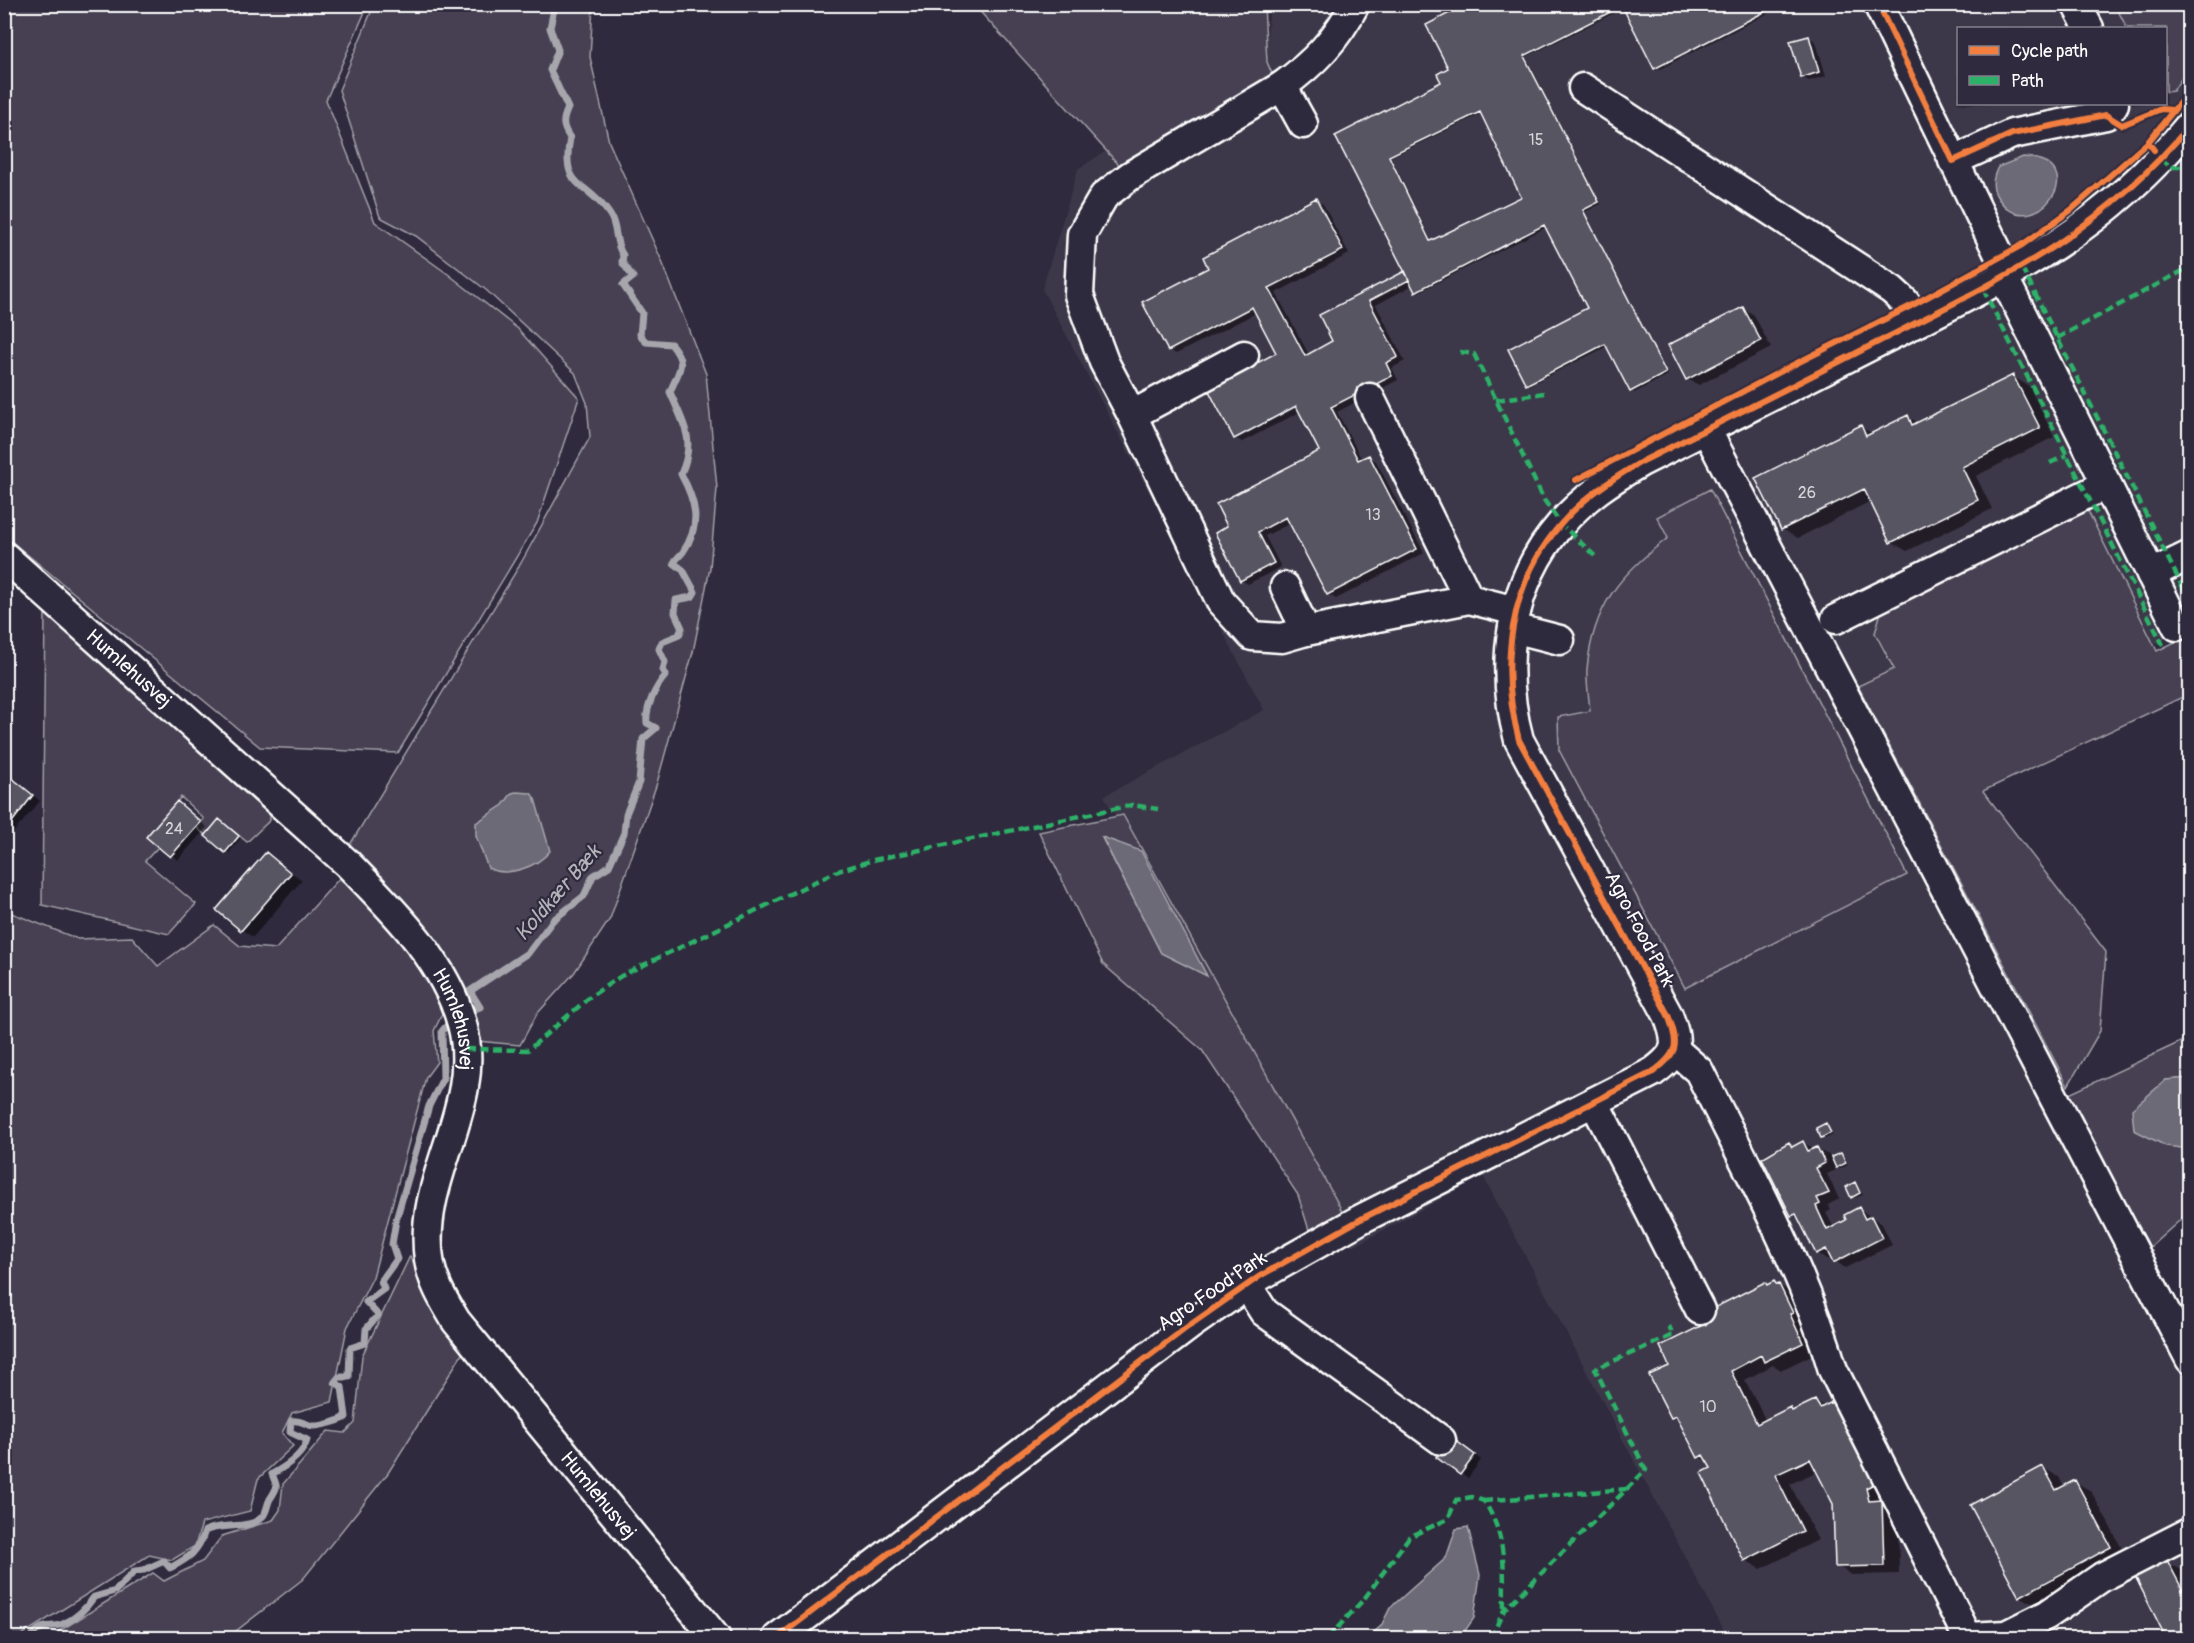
<svg xmlns="http://www.w3.org/2000/svg" width="2194" height="1643" viewBox="0 0 2194 1643" font-family="Pangolin,sans-serif">
  <rect width="100%" height="100%" fill="#2f2a3d"/>
  <filter id="ink" filterUnits="userSpaceOnUse"><feTurbulence type="fractalNoise" baseFrequency=".0167" numOctaves="2"/><feDisplacementMap in="SourceGraphic" scale="12" xChannelSelector="R" yChannelSelector="G"/><feConvolveMatrix kernelMatrix="1 2 1 2 8 2 1 2 1" color-interpolation-filters="sRGB"/></filter>
  <g filter="url(#ink)">
    <path fill="#3c3749" d="M2149,4l12,24h-203v76h208v-69l23,-7v600l-286,139 286,558v313h-461l-245,-462 -130,71 -249,-451 160,-86 -222,-421 36,-120 188,-120 4,-44z"/>
    <path fill="#464152" stroke="#a2a0a8" stroke-width="1.5" fill-rule="evenodd" d="M4,5h364l-42,95 49,122 73,52 70,55 61,69 -42,125 -139,230 -138,-6 -255,-211z
      M374,5h219l-3,52 19,85 52,117 45,115 11,114 -7,80 -17,84 -36,131 -47,136 -36,54 -37,41 -17,31 -43,-4 -129,-193 173,-285 69,-126 -3,-34 -12,-30 -89,-83 -70,-54 -36,-19 -41,-127z
      M974,5h290l3,57 6,14 -153,90z
      M2115,5h74v62l-16,24 -7,1v-64h-39z
      M1710,489l197,386 -222,113 -126,-238 -1,-33 32,-6c-1,-14 -4,-29 -3,-42 6,-63 33,-95 81,-131l-11,-21z
      M2087,509l70,142 32,-16v59l-206,97 123,161 -6,79 -32,55 -210,-400 36,-17 -19,-36 6,-21z
      M45,608l230,199 -7,15 -21,20 -27,-22 -15,15 -9,-8 8,-8 -23,-22 -34,40 11,10 -13,14 51,43 -27,30 -127,-29z
      M1123,815l217,392 3,9 -22,13 -12,1 -11,-35 -96,-145 -99,-86 -64,-132zM1102,838l104,136v1l-45,-22z
      M343,874l48,50 33,51 19,37 -9,19 3,31 -11,15 -53,200 -26,51 -15,74 -40,11 -10,20 11,13 -35,33 -8,32 -48,12 -7,23 -23,14 -23,-5 -132,83h-13v-728l74,29 54,-2 26,29 56,-41 26,21 36,3z
      M2189,1038v40l-23,2 22,71 1,-2v63l-39,35 -83,-152z
      M410,1256l29,66 25,29 -76,122 -85,106 -76,59h-179l105,-65 11,8 39,-20 19,-25 51,-16 7,-10 3,-26 45,-53 17,2 10,-10 7,-67z"/>
    <path fill="#6d6a77" stroke="#a7a6ad" stroke-width="1.5" d="M2023,157c75,4 9,92 -25,41 -7,-10 -6,-20 0,-31z
      M516,792l15,1 4,6 15,52c-13,16 -43,27 -62,17l-12,-32v-13l27,-18 9,-12z
      M1102,837l39,14 66,125 -46,-23z
      M2189,1078v71l-23,-3 -32,-16 -2,-21 34,-29z
      M1468,1527l12,48 -6,43 -14,20h-93l14,-12 9,-18 56,-50 10,-29z"/>
    <path fill="#0007" fill-rule="evenodd" d="M1470,4h316l-128,66 -34,-62 -98,49 75,147 -16,8 83,163 -34,18 -26,-47 -78,39 -3,-2 62,-74 -42,-82 -128,65 -6,-7 -37,20 29,56 -13,7 6,12 -61,32 25,48 7,-3 7,4 48,92 -88,46 -8,-5 -37,-71 -26,13 16,31 -33,17 -7,-4 -11,-53 91,-76 -21,-39 -58,30 -7,-4 43,-84 -22,-41 -80,41 -7,-4 41,-82 106,-68 7,4 26,50 -73,39 33,62 26,-13 -14,-26 85,-44 -69,-136 106,-53 7,-14zM1481,114l42,84 -91,44 -41,-85zM1302,401l1,3 -66,35v-4z
      M1809,37l7,5 10,34 -17,5 -7,-4z
      M1743,308l11,7 17,33 -72,37 -12,-6z
      M2013,377l16,9 25,51 -78,39 16,33 -85,42 -16,-9 -20,-41 -73,37 -16,-9 79,-102 12,7 35,-17 11,6z
      M20,784l20,17 -26,31 -10,-6v-36z
      M178,803l29,24 -29,33 -30,-23z
      M223,823l18,15 -12,15 -3,-2z
      M266,854l36,26 -49,57 -11,-7z
      M1826,1125l7,10 -8,4 -3,-2z
      M1789,1143l6,4 8,-4 26,12 2,4 9,-4 4,1 4,9 -8,4 -6,-4 2,5 -9,4 12,25 -11,6 3,5 -5,3 8,15 14,-7 11,-12 23,15 10,21 -47,23 -13,-10 -4,2 -11,-7 -17,-34 -8,-4z
      M1855,1184l8,11 -8,3 -3,-1z
      M1774,1282l20,12 24,58 -37,18 -8,-5 -28,15 21,41 24,-12 5,3 20,-11 11,6 10,-5 46,100 16,8 1,64 -47,1 -15,-9 -2,-62 -17,-33 -28,13 28,56 -57,29 -16,-9 -32,-91 -3,-6 -11,-6 -18,-35 -8,-5 -2,-51 32,-39 62,-44 4,2z
      M1459,1443l22,17 -13,18 -7,-5z
      M2043,1468l16,9 5,10 11,-5 16,9 35,65 -91,49 -15,-9z
      M2167,1562l16,9 7,13v54h-22l-31,-61z"/>
    <g fill="none" stroke-linecap="round" stroke-linejoin="round">
      <path stroke="#a7a6ad" stroke-width="7" d="M472,1010l8,-3 -10,-16 59,-39 24,-32 31,-24 9,-20 16,-10 15,-33 2,-19 13,-32 4,-43 13,-11 -9,-5c-2,-15 9,-37 19,-48l-3,-5 2,-8 -6,-13 3,-7 17,-7 3,-7 -7,-15 1,-13 16,-3 3,-5 -12,-22 -9,-7c2,-5 6,-7 9,-11 19,-28 13,-50 -2,-78 15,-34 3,-49 -11,-82 9,-23 18,-27 1,-48l-25,-2 -6,-7 2,-22 -19,-28 10,-8 -11,-15 1,-7c-9,-12 -5,-28 -13,-40 -23,-36 -50,-24 -40,-77 -8,-12 -8,-17 -2,-30l-18,-38 8,-20 -8,-22 5,-24
        M31,1638c10,-17 21,-8 34,-15 11,-5 22,-16 29,-26l21,-6 20,-20 9,-1 20,-9 6,7c19,-10 28,-16 35,-37 16,-9 45,0 58,-15 4,-4 4,-12 7,-17 8,-13 8,-10 2,-25 13,-7 31,-18 35,-34l-17,-8 1,-11c10,-2 14,4 23,5 8,0 26,-5 32,-9l-4,-30 -7,-5 4,-5h10l1,-29 15,-5 1,-14 12,-14 -12,-13 18,-13 -3,-8 16,-22 -5,-15 4,-24 33,-114 14,-28 -1,-47 8,-9"/>
    </g>
    <path fill="#595564" stroke="#fff" stroke-width="1.5" fill-rule="evenodd" d="M1467,4h313l-126,65 -32,-63 -98,50 75,146 -16,8 83,163 -36,19 -25,-48 -79,41 -18,-36 79,-41 -43,-83 -129,67 -80,-156 106,-54 -4,-8 11,-6 -22,-43zM1480,112l41,85 -91,44 -41,-85z
      M1809,36l10,36 -18,6 -11,-37z
      M1316,198l27,52 -74,38 36,68 27,-15 -13,-26 86,-44 4,9 -40,21 29,56 -12,6 6,13 -61,31 27,53 11,-5 48,94 -90,46 -41,-78 -28,15 16,31 -34,18 -25,-48 12,-7 -11,-22 103,-53 -23,-45 -62,33 -26,-50 68,-36 -24,-46 -84,44 -26,-49 66,-34 -5,-11z
      M1743,307l18,34 -75,39 -18,-35z
      M2013,375l27,53 -78,39 16,33 -88,43 -26,-54 -83,41 -26,-52 106,-53 5,11 42,-21 4,10z
      M12,778l21,17 -27,35 -2,-42z
      M177,801l24,21 -31,35 -24,-20z
      M219,819l20,17 -14,17 -20,-17z
      M266,852l25,21 -50,58 -25,-21z
      M1826,1123l5,10 -10,5 -5,-10z
      M1803,1141l5,10 9,-4 8,16 -9,5 13,25 -12,5 3,6 -4,2 11,24 19,-10 -2,-5 15,-8 6,12 6,-3 11,22 -49,25 -7,-14 -10,5 -20,-40 -5,2 -29,-58 27,-16 3,5z
      M1841,1153l5,10 -10,5 -5,-11z
      M1855,1182l5,11 -9,5 -5,-11z
      M1774,1281l3,4 2,-1 14,29 -3,1 13,29 -39,19 -3,-7 -30,16 26,53 33,-17 2,4 23,-11 5,8 16,-8 42,82 -12,6 3,13 13,-1 2,66 -49,1 -2,-63 -23,-45 -35,16 28,56 -59,30 -43,-88 10,-5 -8,-13 -5,3 -22,-42 -5,2 -22,-43 20,-9 -9,-20 41,-20 -5,-9 69,-35 2,3z
      M1451,1437l24,18 -15,20 -24,-18z
      M2043,1466l13,24 19,-10 36,67 -92,50 -49,-92z
      M2167,1560l23,44v34h-24l-31,-62z"/>
    <g fill="none" stroke-linecap="round" stroke-linejoin="round">
      <defs>
        <g id="minor">
          <path d="M1878,4l131,271"/>
          <path d="M2076,4l13,24"/>
          <path d="M1583,88l309,202 12,11 15,20"/>
          <path d="M1303,124l-21,-38c32,-23 55,-47 73,-82"/>
          <path d="M1953,161l59,-27 94,-19 8,-11"/>
          <path d="M2004,278l173,348"/>
          <path d="M1244,355l-112,60 -28,-53 -25,-67 3,-61 22,-38 26,-20 152,-90"/>
          <path d="M1370,398l99,201"/>
          <path d="M1132,415l89,187 31,34 30,2 24,-7"/>
          <path d="M1706,429l484,930"/>
          <path id="s1" d="M4,556l343,307c44,45 98,97 115,161 22,82 -45,154 -33,235 3,23 15,42 27,62l260,317"/>
          <path d="M2151,574l39,-19"/>
          <path d="M1285,587l21,44 163,-32 47,12"/>
          <path d="M1836,619l271,-135"/>
          <path d="M1513,628l47,12"/>
          <path d="M1675,1050l24,21c48,97 103,194 134,299l135,268"/>
          <path d="M1594,1102l106,208"/>
          <path d="M1247,1285l17,27 177,128"/>
          <path d="M1969,1637l38,-2 40,-20 55,-38 88,-45"/>
          <path d="M777,1638l413,-313 70,-49 101,-57 292,-147c26,-19 26,-28 15,-57l-149,-275c-20,-74 -10,-157 42,-216 22,-26 51,-45 80,-62 78,-39 157,-79 235,-119 124,-63 223,-108 314,-218"/>
        </g>
      </defs>
      <use href="#minor" stroke="#fff" stroke-width="33"/>
      <use href="#minor" stroke="#2f2a3d" stroke-width="28"/>
      <path stroke="#2db169" stroke-width="4.5" stroke-dasharray="9 4.5" stroke-linecap="butt" d="M2161,159l10,8h9l10,7
        M2022,268l168,334
        M1983,289l180,356
        M2057,338l133,-71
        M1460,352l14,2 70,146 17,24 37,35
        M1496,400l48,-7
        M2050,463l17,-8
        M466,1049l62,1 63,-54 30,-20 214,-104 38,-12 259,-55 26,4
        M1484,1501l142,-12
        M1328,1638l36,-39 45,-62 39,-18 8,-19 16,-3 12,4c24,38 19,66 20,109
        M1491,1638l13,-28 142,-140 -51,-101 78,-34 -4,-9"/>
      <defs>
        <path id="cycleway" d="M1878,4l75,157 59,-27 94,-19 16,10 39,-16 12,1
          M2154,150l-6,-8 42,-52
          M1576,480l217,-115 116,-58 113,-62 49,-35 77,-68
          M777,1638l413,-313 70,-49 101,-57 292,-147c26,-19 26,-28 15,-57l-149,-275c-20,-74 -10,-157 42,-216 22,-26 51,-45 80,-62 78,-39 157,-79 235,-119 124,-63 223,-108 314,-218"/>
      </defs>
      <use href="#cycleway" stroke="#2f2a3d" stroke-width="10"/>
      <use href="#cycleway" stroke="#f27e40" stroke-width="6"/>
    </g>
  </g>
  <g text-anchor="middle" dominant-baseline="central" stroke-width="4.5" stroke-linejoin="round" paint-order="stroke">
    <g font-size="16" fill="#d6d4d8">
      <text x="1536" y="140">15</text>
      <text x="1807" y="493">26</text>
      <text x="1373" y="515">13</text>
      <text x="174" y="829">24</text>
      <text x="1708" y="1407">10</text>
    </g>
    <g font-size="20" fill="#fff" stroke="#2f2a3d">
      <text stroke="none"><textPath href="#s1" startOffset="168">Humlehusvej</textPath></text>
      <text transform="translate(1640 929) rotate(62)">Agro Food Park</text>
      <text stroke="none"><textPath href="#s1" startOffset="654">Humlehusvej</textPath></text>
      <text transform="translate(1212 1291) rotate(-34)">Agro Food Park</text>
      <text stroke="none"><textPath href="#s1" startOffset="1194">Humlehusvej</textPath></text>
    </g>
    <g font-size="21" font-style="italic" fill="#b6b4bb" stroke="#2f2a3d">
      <text transform="translate(558 893) rotate(-49)">Koldkær Bæk</text>
    </g>
  </g>
  <rect width="2194" height="1643" fill="none" stroke="#2f2a3d" stroke-width="24"/>
  <rect x="12" y="12" width="2170" height="1619" fill="none" stroke="#fff" stroke-width="2" filter="url(#ink)"/>
  <rect x="1957" y="27" width="210" height="78" fill="#2f2a3d" stroke="#827f8b" stroke-width="1.5"/>
  <rect x="1969" y="46" width="30" height="9" fill="#f27e40" stroke="#827f8b" stroke-width="1.5"/>
  <text x="2011" y="57" font-size="18" fill="#ffffff">Cycle path</text>
  <rect x="1969" y="76" width="30" height="9" fill="#2db169" stroke="#827f8b" stroke-width="1.5"/>
  <text x="2011" y="87" font-size="18" fill="#ffffff">Path</text>
</svg>
